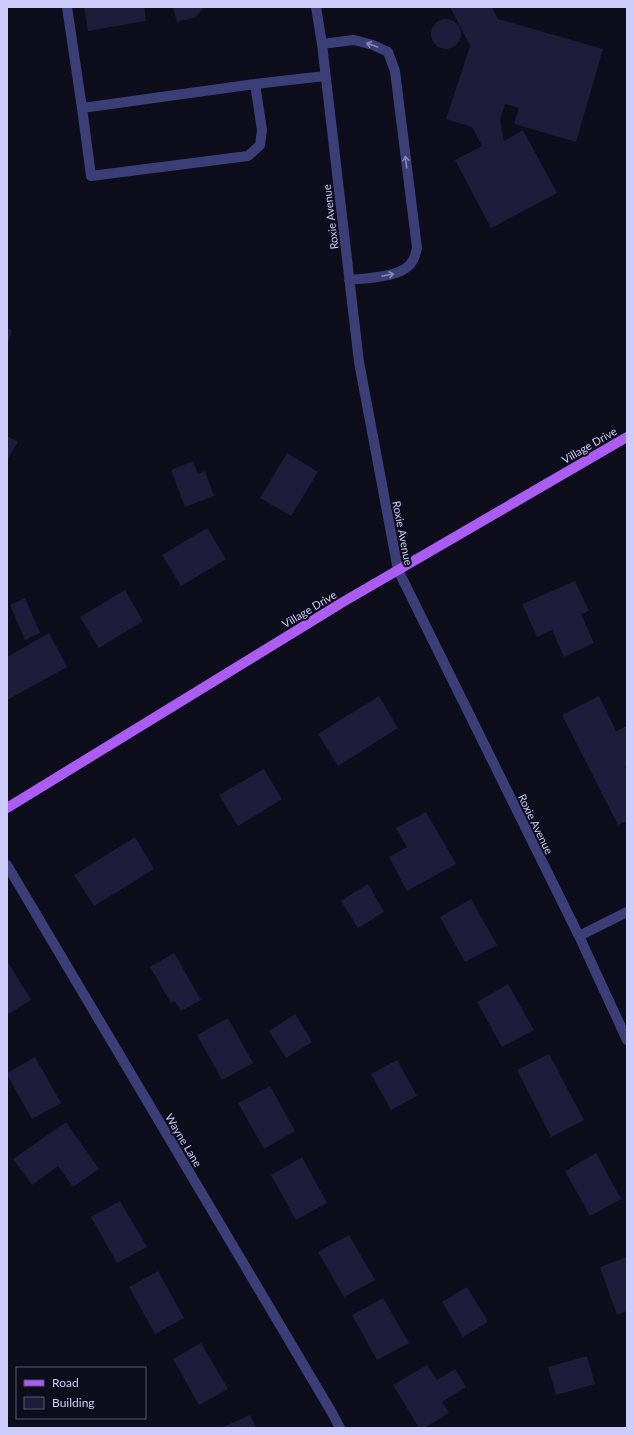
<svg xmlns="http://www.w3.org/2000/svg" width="634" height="1435" viewBox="0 0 634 1435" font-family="Lato,sans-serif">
  <rect width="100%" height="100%" fill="#0e0d1c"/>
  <path fill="#1e1b3b" d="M84,7h60l2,14 -58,10z
    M173,7h31l-8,10 -19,5z
    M450,7h42l6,12 105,30 -27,93 -62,-18 5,-16 -14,-4 -5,16 4,21 19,-11 34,63 -66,35 -36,-68 27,-14 -10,-19 -26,-8 24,-73z
    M431 34a15 15 0 1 1 30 0a15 15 0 1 1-30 0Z
    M7,328l5,2 -5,16z
    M7,436l11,6 -11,18z
    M287,453l31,19 -27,44 -31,-18z
    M193,461l5,13 7,-3 9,25 -29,11 -14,-37z
    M207,528l19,31 -45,27 -19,-31z
    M575,581l14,30 -8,3 13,29 -30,14 -12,-27 -15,7 -15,-33z
    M125,590l18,31 -44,27 -19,-31z
    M25,598l15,35 -15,7 -15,-35z
    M49,633l18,34 -60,33v-43z
    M379,696l19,32 -60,38 -20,-32z
    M599,696l17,35 11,-5v40l-2,1 2,5v49l-9,4 -56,-110z
    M264,769l18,30 -44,27 -19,-31z
    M426,812l30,52 -49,27 -18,-34 18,-10 -11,-19z
    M135,837l19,32 -60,37 -20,-31z
    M368,884l16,28 -26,16 -17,-27z
    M471,899l26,46 -32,17 -25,-45z
    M174,953l27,47 -20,11 -6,-10 -4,2 -21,-36z
    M7,961l24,39 -24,15z
    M508,984l26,46 -32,17 -25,-45z
    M295,1014l17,28 -26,16 -17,-27z
    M228,1018l25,45 -31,17 -25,-45z
    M549,1054l35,66 -33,17 -34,-67z
    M35,1057l26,46 -29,16 -25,-44v-2z
    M397,1060l20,36 -26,14 -20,-36z
    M270,1086l25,45 -31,18 -26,-46z
    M66,1122l33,47 -26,18 -15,-21 -26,19 -19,-26z
    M596,1153l25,46 -31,17 -25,-45z
    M302,1157l25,46 -31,17 -25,-45z
    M120,1201l27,46 -30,16 -26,-46z
    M349,1235l26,45 -31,17 -26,-45z
    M627,1257v54l-10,4 -17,-48z
    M158,1271l26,47 -29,16 -26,-47z
    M467,1287l21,35 -25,15 -21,-35z
    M383,1298l26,45 -32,17 -25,-45z
    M201,1343l27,46 -29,16 -26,-46z
    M587,1356l8,28 -39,11 -8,-28z
    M427,1365l10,15 18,-11 11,18 -24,15 7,11 -25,15h-5l-26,-43z
    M250,1415l6,13h-35z"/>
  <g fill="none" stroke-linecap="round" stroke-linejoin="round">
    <path stroke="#3c3f77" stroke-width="10" d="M67,7l15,101
      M316,7l6,37 37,318 39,208 181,366 48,104
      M322,44l32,-4 19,5 15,7 7,19 22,177c-1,4 -2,9 -4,12 -8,18 -47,18 -64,20
      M255,84l7,46 -2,15 -12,11 -157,20 -9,-68 173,-24 70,-8
      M7,865l324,546 9,17
      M579,936l48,-24"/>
    <path stroke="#ab5cf2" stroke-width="10" d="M7,808l336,-206 284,-165"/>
  </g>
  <defs><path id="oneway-shaft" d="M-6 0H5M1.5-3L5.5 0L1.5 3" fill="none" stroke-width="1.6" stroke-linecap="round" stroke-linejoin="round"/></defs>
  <g stroke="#8486b9">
    <use href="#oneway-shaft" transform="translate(372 45) rotate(-161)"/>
    <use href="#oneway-shaft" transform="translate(406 162) rotate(-97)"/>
    <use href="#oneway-shaft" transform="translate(388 275) rotate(-11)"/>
  </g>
  <g text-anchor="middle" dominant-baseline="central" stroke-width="4" stroke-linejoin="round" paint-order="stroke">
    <g font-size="11" fill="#cdccfb" stroke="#0e0d1c">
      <text transform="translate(330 217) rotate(-97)">Roxie Avenue</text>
      <text transform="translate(589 445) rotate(-30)">Village Drive</text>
      <text transform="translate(403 533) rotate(79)">Roxie Avenue</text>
      <text transform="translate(309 609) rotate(-31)">Village Drive</text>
      <text transform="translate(536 824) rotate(64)">Roxie Avenue</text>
      <text transform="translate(184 1140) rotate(59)">Wayne Lane</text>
    </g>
  </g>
  <rect width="634" height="1435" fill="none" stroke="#cdccfb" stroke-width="16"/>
  <rect x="16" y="1367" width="130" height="52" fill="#0e0d1c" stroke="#5a5975"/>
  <rect x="24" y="1380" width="20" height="6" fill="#ab5cf2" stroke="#5a5975"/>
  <text x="52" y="1387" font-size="12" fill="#cdccfb">Road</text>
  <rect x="24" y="1397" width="20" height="12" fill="#1e1b3b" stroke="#5a5975"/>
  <text x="52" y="1407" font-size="12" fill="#cdccfb">Building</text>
</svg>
